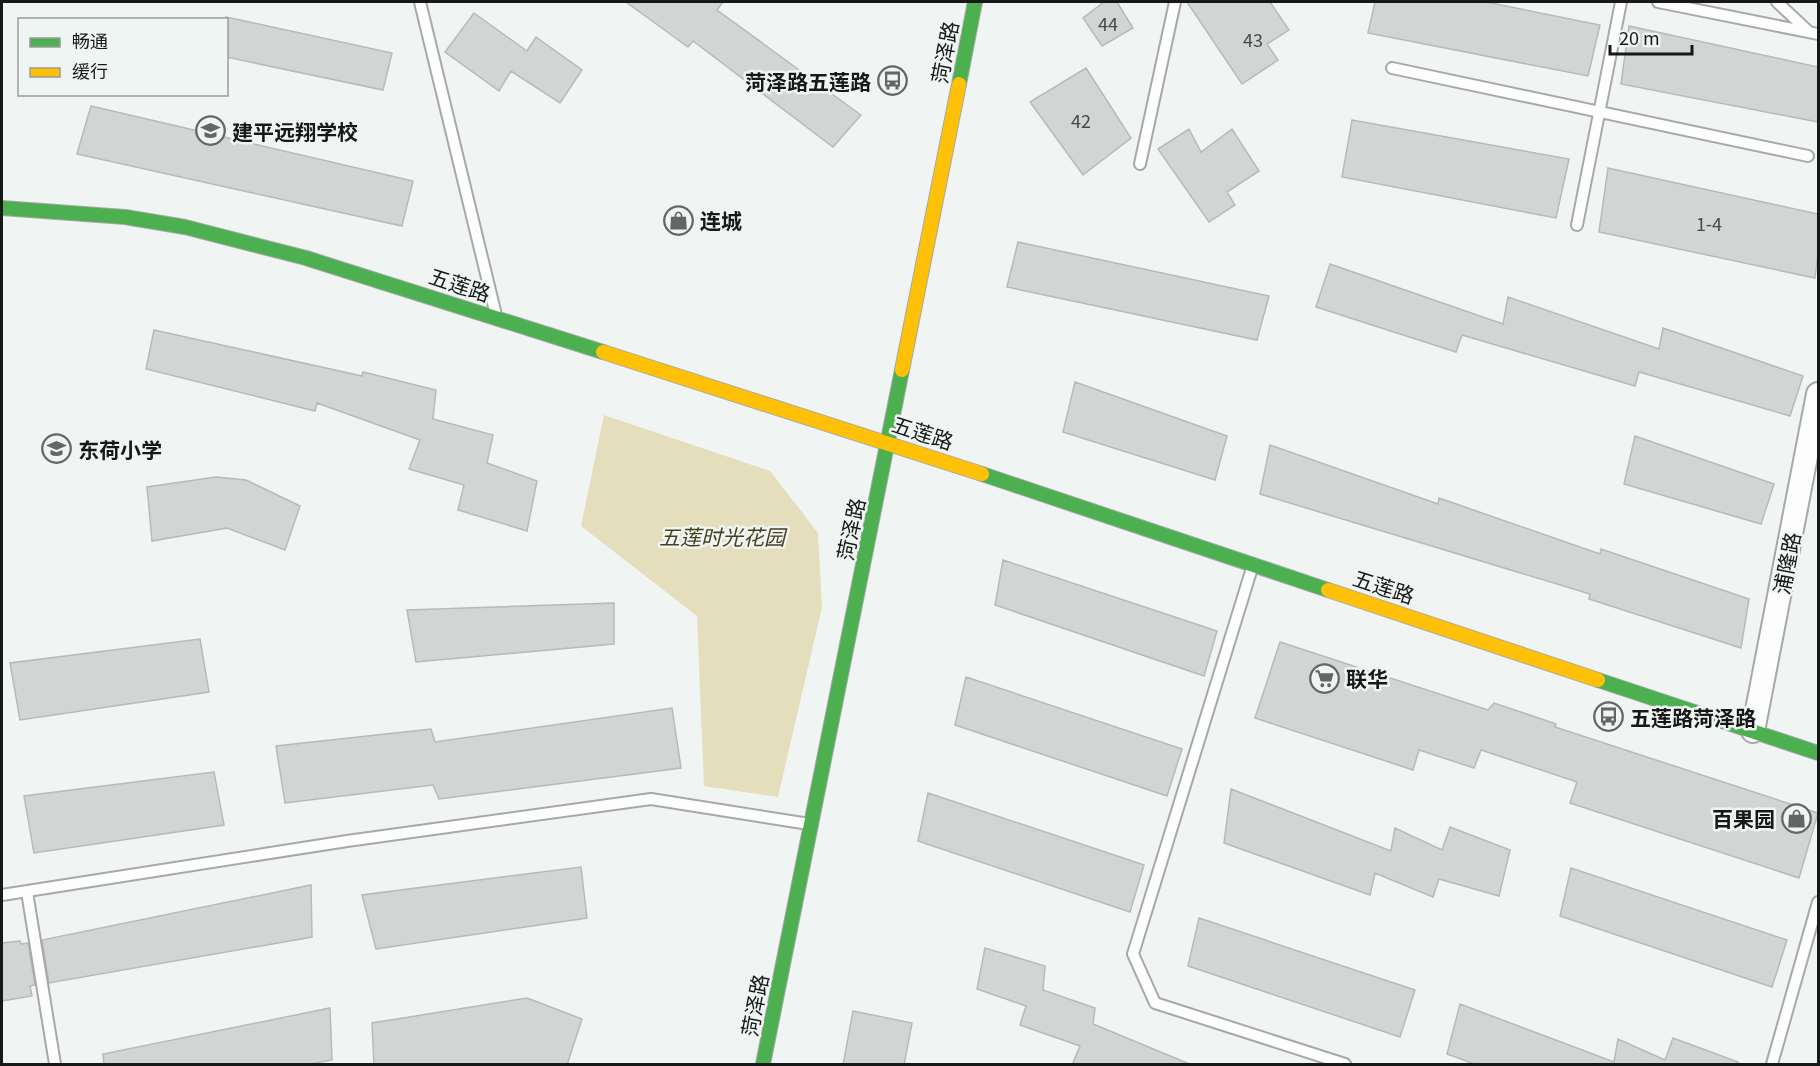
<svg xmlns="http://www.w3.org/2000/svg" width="1820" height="1066" viewBox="0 0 1820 1066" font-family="Georgia,'Noto Sans SC',serif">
  <rect width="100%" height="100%" fill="#f0f4f2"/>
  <path fill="#e4debc" d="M604,415l166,56 48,62 4,74 -44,190 -74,-11 -7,-170 -116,-90z"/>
  <path fill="#d2d5d4" stroke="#b7bab9" stroke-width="1.5" d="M626,2h97l-6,8 144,105 -28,32 -140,-106 -5,6z
    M1104,2h13l16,26 -31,18 -19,-28z
    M1187,2h83l19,28 -22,14 11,16 -36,24z
    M1375,2h111l114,23 -12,51 -220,-43z
    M474,13l53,38 9,-14 46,33 -22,33 -49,-32 -12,20 -54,-39z
    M226,17l166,36 -9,37 -157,-33z
    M1629,26l189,41v55l-197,-38z
    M1086,68l45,70 -48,37 -53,-73z
    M91,106l322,75 -11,45 -325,-72z
    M1352,120l217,39 -13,59 -214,-41z
    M1189,129l12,23 31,-23 27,42 -32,21 8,13 -26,17 -51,-73z
    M1608,168l210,46v39l-3,25 -216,-46z
    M1018,242l251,54 -12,44 -250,-53z
    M1330,264l173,60 5,-27 151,52 4,-21 140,48 -13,40 -151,-44 -4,14 -173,-51 -6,17 -140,-45z
    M154,330l208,46 1,-4 73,18 -3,29 60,16 -6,28 50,18 -10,50 -69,-21 6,-25 -55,-16 11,-29 -103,-37 -2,8 -169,-42z
    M1075,382l152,54 -12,44 -152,-48z
    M1635,436l139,48 -13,40 -137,-40z
    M1270,445l168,59 1,-6 161,56 1,-5 148,50 -8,49 -152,-49 1,-5 -330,-100z
    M216,477l30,3 54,26 -15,44 -58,-22 -75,13 -5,-54z
    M1003,560l214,71 -13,45 -209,-71z
    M614,603v41l-198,18 -9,-52z
    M200,639l9,53 -189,28 -10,-57z
    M1280,642l208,68 6,-7 62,21 -1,3 263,86 -19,65 -229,-75 7,-21 -96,-32 -7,18 -55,-18 -6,20 -158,-52z
    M966,677l216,72 -15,47 -212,-71z
    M672,708l9,60 -242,31 -6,-14 -148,18 -9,-57 155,-17 4,13z
    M214,772l10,53 -190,28 -10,-57z
    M1231,789l160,62 4,-23 47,22 8,-23 60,23 -11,46 -60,-17 -6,18 -58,-24 -5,22 -146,-52z
    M928,793l216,72 -14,47 -212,-71z
    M581,867l6,51 -211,31 -14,-54z
    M1571,868l216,72 -15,47 -212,-71z
    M311,885l1,52 -263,46 -7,-43z
    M1199,918l216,72 -15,47 -212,-71z
    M20,941l1,3 7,-1 7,42 -5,1 2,10 -30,5v-58z
    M985,948l60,18 -2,24 52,18 -2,16 99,41h-120l8,-19 -60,-21 6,-19 -49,-17z
    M527,998l55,21 -15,46h-193l-2,-42z
    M1460,1004l154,58 4,-23 47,21 8,-22 65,24v3h-261l-30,-11z
    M330,1008l2,52 -27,5h-201l-1,-11z
    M853,1011l59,12 -8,42h-61z"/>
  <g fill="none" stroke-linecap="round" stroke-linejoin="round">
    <defs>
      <path id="lane" d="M420,2l76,313
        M1658,2l160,32
        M1777,2l32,30
        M1392,68l416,88
        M1140,164l35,-162
        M1577,225l44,-223
        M1252,568l-119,386 22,49 190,61
        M27,892l28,172
        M2,895l345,-54 304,-42 158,25
        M1772,1064l46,-162"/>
      <path id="street" d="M1753,731l65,-337"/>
      <path id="fast" d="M959,84l16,-82
        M2,208l123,9 60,10 121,31 297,94
        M982,474l346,116
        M1598,680l220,73
        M763,1064l139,-694"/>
      <path id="slow" d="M603,352l379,122
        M902,370l57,-286
        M1328,590l270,90"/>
    </defs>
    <use href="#lane" stroke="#a6a9a8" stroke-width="14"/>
    <use href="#street" stroke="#a6a9a8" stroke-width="26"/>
    <use href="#fast" stroke="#a6a9a8" stroke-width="16"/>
    <use href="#slow" stroke="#a6a9a8" stroke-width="16"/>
    <use href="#lane" stroke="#fdfdfd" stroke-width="10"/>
    <use href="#street" stroke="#fdfdfd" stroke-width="22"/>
    <use href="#fast" stroke="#4caf50" stroke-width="14"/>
    <use href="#slow" stroke="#ffc107" stroke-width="14"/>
  </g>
  <defs>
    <symbol id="bus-ring" viewBox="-11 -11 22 22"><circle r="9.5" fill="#eff5f2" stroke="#636664" stroke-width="1.5"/><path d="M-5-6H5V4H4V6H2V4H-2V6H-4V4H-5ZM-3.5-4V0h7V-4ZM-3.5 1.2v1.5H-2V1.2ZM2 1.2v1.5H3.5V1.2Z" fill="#636664"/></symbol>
    <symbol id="school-ring" viewBox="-11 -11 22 22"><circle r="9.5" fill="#eff5f2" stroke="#636664" stroke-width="1.5"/><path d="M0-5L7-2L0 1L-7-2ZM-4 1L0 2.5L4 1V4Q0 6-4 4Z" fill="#636664"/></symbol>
    <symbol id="shop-ring" viewBox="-11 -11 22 22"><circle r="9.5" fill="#eff5f2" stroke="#636664" stroke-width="1.5"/><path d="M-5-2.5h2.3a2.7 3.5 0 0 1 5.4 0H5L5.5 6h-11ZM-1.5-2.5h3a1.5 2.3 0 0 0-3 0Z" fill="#636664"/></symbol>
    <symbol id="supermarket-ring" viewBox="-11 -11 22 22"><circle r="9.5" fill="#eff5f2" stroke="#636664" stroke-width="1.5"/><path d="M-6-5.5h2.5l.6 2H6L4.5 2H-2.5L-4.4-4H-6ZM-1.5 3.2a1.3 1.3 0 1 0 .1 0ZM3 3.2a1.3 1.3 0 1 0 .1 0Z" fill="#636664"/></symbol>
  </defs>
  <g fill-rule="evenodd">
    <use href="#bus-ring" x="876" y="64" width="33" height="33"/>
    <use href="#school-ring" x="194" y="114" width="33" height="33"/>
    <use href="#shop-ring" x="662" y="204" width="33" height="33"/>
    <use href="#school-ring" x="40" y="432" width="33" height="33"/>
    <use href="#supermarket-ring" x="1308" y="662" width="33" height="33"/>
    <use href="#bus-ring" x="1592" y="700" width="33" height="33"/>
    <use href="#shop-ring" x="1780" y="802" width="33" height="33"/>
  </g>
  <g text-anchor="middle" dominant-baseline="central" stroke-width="5" stroke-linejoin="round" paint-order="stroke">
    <g font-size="18" fill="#464847">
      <text x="1108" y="23">44</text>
      <text x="1253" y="39">43</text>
      <text x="1081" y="120">42</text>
      <text x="1709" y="223">1-4</text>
    </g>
    <g font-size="21" fill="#171918" stroke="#eff5f2">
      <text transform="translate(944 52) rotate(-79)">菏泽路</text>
      <text transform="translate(460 284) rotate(18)">五莲路</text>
      <text transform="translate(923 432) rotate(18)">五莲路</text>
      <text transform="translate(850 529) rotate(-78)">菏泽路</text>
      <text transform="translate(1786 563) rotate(-79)">浦隆路</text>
      <text transform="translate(1384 586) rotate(18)">五莲路</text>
      <text transform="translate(754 1005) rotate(-79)">菏泽路</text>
    </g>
    <g font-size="21" font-weight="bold" fill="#171918" stroke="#eff5f2" text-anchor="start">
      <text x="871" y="81" text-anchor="end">菏泽路五莲路</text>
      <text x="232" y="131">建平远翔学校</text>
      <text x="700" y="220">连城</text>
      <text x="78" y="449">东荷小学</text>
      <text x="1346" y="678">联华</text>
      <text x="1630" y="717">五莲路菏泽路</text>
      <text x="1775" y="818" text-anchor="end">百果园</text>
    </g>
    <g font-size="21" font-style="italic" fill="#483f1d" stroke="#eff5f2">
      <text x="722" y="536">五莲时光花园</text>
    </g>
  </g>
  <rect width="1820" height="1066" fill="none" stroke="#171918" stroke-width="6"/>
  <rect x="18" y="18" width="210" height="78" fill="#eff5f2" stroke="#999d9b" stroke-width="1.5"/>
  <rect x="30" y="38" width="30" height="9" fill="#4caf50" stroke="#999d9b" stroke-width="1.5"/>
  <text x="72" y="48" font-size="18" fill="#171918">畅通</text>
  <rect x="30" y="68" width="30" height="9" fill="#ffc107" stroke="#999d9b" stroke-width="1.5"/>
  <text x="72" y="78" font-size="18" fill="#171918">缓行</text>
  <path d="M1610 45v9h82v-9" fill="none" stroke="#171918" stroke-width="3"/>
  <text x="1619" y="45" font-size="18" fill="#171918" stroke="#eff5f2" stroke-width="4.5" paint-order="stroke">20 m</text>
</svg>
